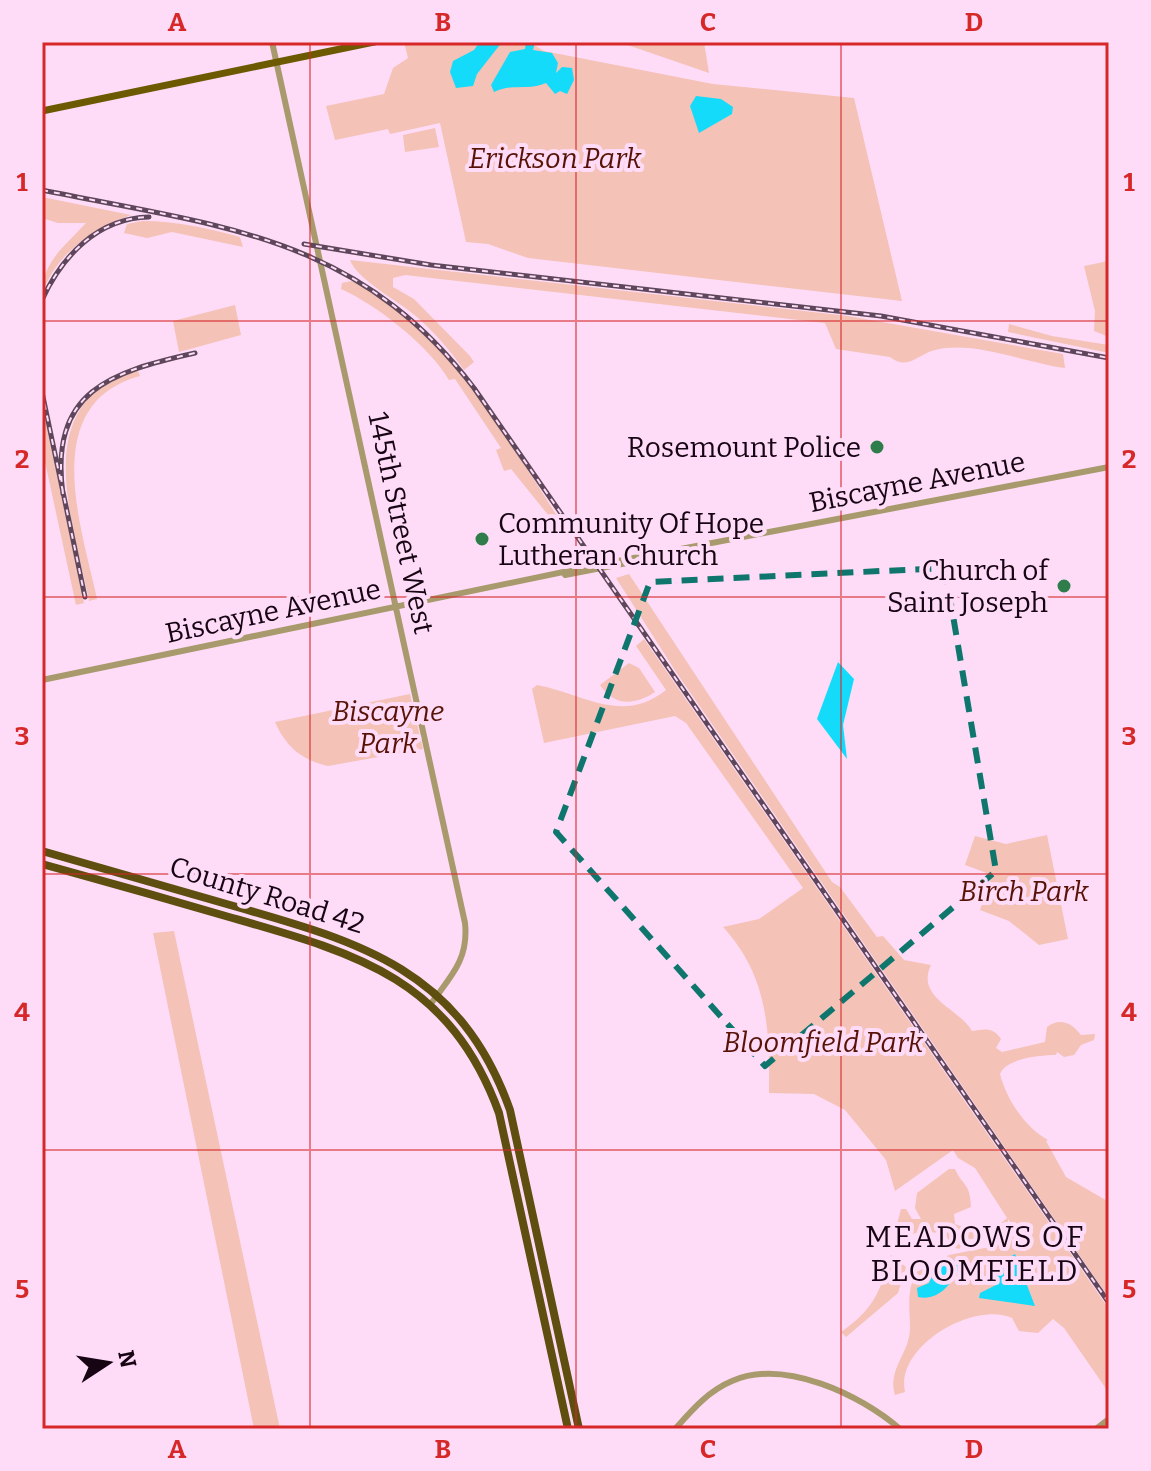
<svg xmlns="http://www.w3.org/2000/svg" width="1151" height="1471" viewBox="0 0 1151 1471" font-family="Bitter,serif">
  <rect width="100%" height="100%" fill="#fedcf8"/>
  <path fill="#f4c2b6" d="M404,42h125l15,9 169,33 141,14 48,203 -374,-43 -40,-14 -22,-2 -26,-119 -50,11 -2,-5 -53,11 -9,-34 58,-12 9,-26 15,-10z
    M619,42h85l5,31z
    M435,128l4,19 -34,5 -2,-17z
    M42,197l89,18c-39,15 -74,37 -89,79 0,-32 23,-48 44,-71h-28l-16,-5z
    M142,221c35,0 65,7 98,16l3,10 -71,-15 -25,6 -23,-5 3,-9z
    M1109,257v80l-15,-6 1,-20 -11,-45 20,-4z
    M350,260l498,56 215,38 2,14c-39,-5 -91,-28 -130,-18 -17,4 -27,21 -45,7l-54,-8 -11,-26 -420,-48 -12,3v9l21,12 56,57 4,6 -10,8c-14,-20 -29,-37 -47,-53 -18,-16 -60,-37 -67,-57z
    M352,281c78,27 163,169 207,238l-6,2 -42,-52 -7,2 -8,-21 5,-2 -46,-69 -6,1c-20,-34 -72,-75 -108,-91l1,-6z
    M235,305l6,30 -62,17 -6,-31z
    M1009,324l43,12 57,9v8l-101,-21z
    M137,369l3,7c-103,28 -58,152 -43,223l-8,2c-16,-81 -62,-198 48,-232z
    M42,404l42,199 -8,2 -34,-157z
    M629,574l203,308 8,5 37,50 6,-1 21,24 27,5c-16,33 29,44 41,66 13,-2 21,-4 29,8l-5,9 6,4 43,-10 2,-15c13,-10 25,-4 34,8l14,-1 -1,6 -13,5 -7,10 -10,2 -7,-5 -1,3c-15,0 -50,3 -56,19 6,24 25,54 48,66l-2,1 20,36 43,25v96l-433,-626 -60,-94z
    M644,639l465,670v84l-45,-65 -11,-9 -15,14 -19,-2 -7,-13c-38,-17 -117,28 -107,74l-10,3c-8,-26 15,-42 15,-67 0,-18 -4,-39 7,-56l32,-17 46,-9 17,-8 3,-9 -7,-10 -1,10 -8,9 -33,1 -7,10 -7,-2 -6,-12c-16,-5 -30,-4 -45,3l-5,-10 5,-19h5l6,10h9l-6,-11 2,-15 32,-24h6c8,18 15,13 16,38l-17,7 1,10 21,8h15l16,-14 -32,-50 -17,-10 -5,-8 -58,41 -9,-31 -41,-50 -31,-16 -45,-1c1,-63 -1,-117 -46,-166l36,-8 44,-31 -117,-165 -11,-7 -131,27 -12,-54 5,-4c47,9 85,40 129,5l-30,-44z
    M629,663l10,5 16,24c-21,14 -41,14 -55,-7z
    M410,694l13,55 -95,17c-26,-6 -42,-19 -53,-44z
    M1047,835l21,104 -29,6 -30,-24 -29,-11 12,-35 -27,-10 10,-29 31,8z
    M174,931l106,498h-26l-101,-496z
    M891,1255l15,12 -8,26 -52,44 -5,-5c34,-24 38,-39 50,-77z"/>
  <path fill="#14dbfa" d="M502,42l-25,32 -4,12 -17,2 -6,-16 3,-11 21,-11 5,-7z
    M526,42h9l-2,8 19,3 6,10 -2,10 6,-6 10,1 2,12 -7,14 -7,-3 -5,3 -9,-11c-18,8 -34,0 -52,9l-3,-7 19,-33 15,-3z
    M696,96l25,3 12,8 -1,7 -33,19 -9,-27z
    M838,662l16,17 -11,46 4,34 -30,-40z
    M1015,1254l20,52 -56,-8 1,-5 16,-8v-19z
    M952,1259l10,5c-9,17 -22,38 -44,33l-1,-9 12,-5 4,-12z"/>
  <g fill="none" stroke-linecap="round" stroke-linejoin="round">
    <path stroke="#a89a6d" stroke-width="6" d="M272,42l193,881c4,37 -15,54 -35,82
      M565,575l67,-13
      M42,680l555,-115 512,-98
      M675,1429c17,-19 33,-38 57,-48 52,-23 129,14 168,48
      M1096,1429l13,-10"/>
    <path stroke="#6d5900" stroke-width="7" d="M42,111l332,-69"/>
    <path stroke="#5e4e10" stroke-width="8" d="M42,851c63,18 125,36 188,54 130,37 230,64 280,205l69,319
      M42,864c62,17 125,35 187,53 126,36 220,60 270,196l69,316"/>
    <defs>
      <path id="rail" d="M42,190c175,36 315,44 432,198l635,915
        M304,244l127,21 450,51 228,42
        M42,300c20,-44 56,-82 107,-83
        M42,392l43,205
        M63,494c-14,-103 47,-122 132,-141"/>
    </defs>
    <use href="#rail" stroke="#5e475a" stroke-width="5"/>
    <use href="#rail" stroke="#fedcf8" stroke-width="2" stroke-dasharray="6" stroke-linecap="butt"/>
  </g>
  <path fill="none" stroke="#0f766e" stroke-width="6" stroke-dasharray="16 10" stroke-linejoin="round" d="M945,568l51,303 -231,195 -209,-234 94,-250z"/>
  <path fill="none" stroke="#d62828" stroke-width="2" stroke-opacity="0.55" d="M310,42v1387M576,42v1387M841,42v1387M42,321h1067M42,597h1067M42,874h1067M42,1150h1067"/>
  <g fill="#307d4c" stroke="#fedcf8" stroke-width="3">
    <circle cx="877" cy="447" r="8"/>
    <circle cx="482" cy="539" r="8"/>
    <circle cx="1064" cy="586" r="8"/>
  </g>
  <g text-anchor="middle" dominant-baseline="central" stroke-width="8" stroke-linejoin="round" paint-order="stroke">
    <g font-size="28" font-style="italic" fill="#581306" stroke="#fedcf8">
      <text x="555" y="158">Erickson Park</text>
      <text x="388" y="711">Biscayne<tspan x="388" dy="32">Park</tspan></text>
      <text x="1024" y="891">Birch Park</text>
      <text x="823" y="1042">Bloomfield Park</text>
    </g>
    <g font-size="28" fill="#170514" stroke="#fedcf8" text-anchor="end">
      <text x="861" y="447">Rosemount Police</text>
      <text x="498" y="523" text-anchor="start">Community Of Hope<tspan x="498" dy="32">Lutheran Church</tspan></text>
      <text x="1048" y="570">Church of<tspan x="1048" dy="32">Saint Joseph</tspan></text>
    </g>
    <g font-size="28" fill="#170514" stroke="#fedcf8">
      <text transform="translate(917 482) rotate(-11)">Biscayne Avenue</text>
      <text transform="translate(401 523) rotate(78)">145th Street West</text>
      <text transform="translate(273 611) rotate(-12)">Biscayne Avenue</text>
      <text transform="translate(267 895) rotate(17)">County Road 42</text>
    </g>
    <g font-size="30" letter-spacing="2" fill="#170514" stroke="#fedcf8">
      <text x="975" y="1237">MEADOWS OF<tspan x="975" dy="34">BLOOMFIELD</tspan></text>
    </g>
  </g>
  <rect width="1151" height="1471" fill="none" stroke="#fedcf8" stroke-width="88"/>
  <g transform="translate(108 1363) rotate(78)" stroke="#fedcf8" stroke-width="6" paint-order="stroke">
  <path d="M0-6L14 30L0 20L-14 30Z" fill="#170514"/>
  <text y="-12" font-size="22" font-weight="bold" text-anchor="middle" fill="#170514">N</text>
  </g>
  <rect x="44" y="44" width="1063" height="1383" fill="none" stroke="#d62828" stroke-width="3"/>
  <g font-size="26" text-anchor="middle" font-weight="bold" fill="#d62828">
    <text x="177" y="31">A</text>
    <text x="443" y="31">B</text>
    <text x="708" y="31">C</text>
    <text x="974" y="31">D</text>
    <text x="22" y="191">1</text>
    <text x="1129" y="191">1</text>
    <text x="22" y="468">2</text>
    <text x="1129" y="468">2</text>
    <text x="22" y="745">3</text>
    <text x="1129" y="745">3</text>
    <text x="22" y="1021">4</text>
    <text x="1129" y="1021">4</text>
    <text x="22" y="1298">5</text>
    <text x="1129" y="1298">5</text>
    <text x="177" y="1458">A</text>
    <text x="443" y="1458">B</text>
    <text x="708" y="1458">C</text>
    <text x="974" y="1458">D</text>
  </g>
</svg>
